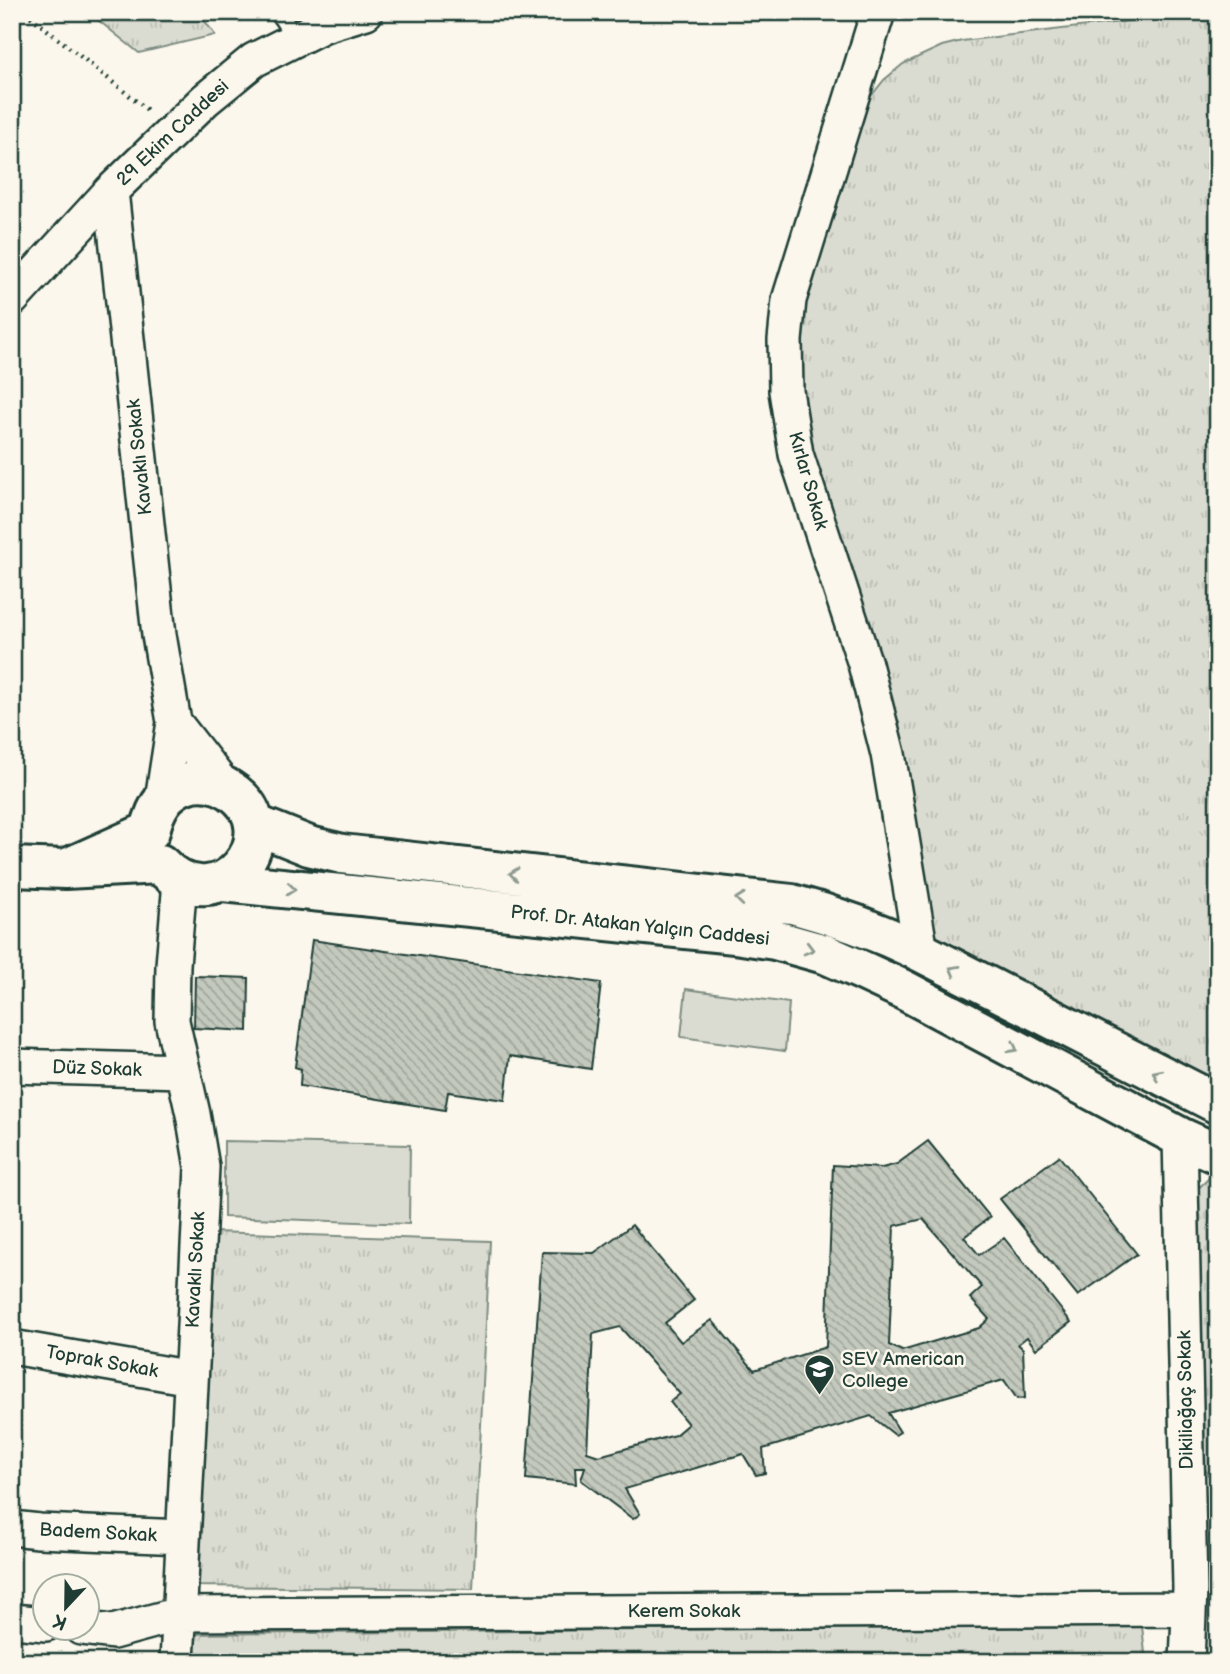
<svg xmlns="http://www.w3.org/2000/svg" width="1230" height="1674" viewBox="0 0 1230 1674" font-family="'Balsamiq Sans',sans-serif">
  <defs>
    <pattern id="grass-tufts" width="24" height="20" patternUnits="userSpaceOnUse" patternTransform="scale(1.75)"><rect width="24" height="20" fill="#dbdcd1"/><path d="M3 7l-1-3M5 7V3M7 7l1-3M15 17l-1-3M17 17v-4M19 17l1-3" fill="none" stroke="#bcbeb4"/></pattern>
    <pattern id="building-back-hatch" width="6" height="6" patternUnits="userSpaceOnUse" patternTransform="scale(1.75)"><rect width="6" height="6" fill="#c4c9be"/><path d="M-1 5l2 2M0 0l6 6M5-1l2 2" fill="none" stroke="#9fa49b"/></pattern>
  </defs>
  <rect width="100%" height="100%" fill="#fbf7ec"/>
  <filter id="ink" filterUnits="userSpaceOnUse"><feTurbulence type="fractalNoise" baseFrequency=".0143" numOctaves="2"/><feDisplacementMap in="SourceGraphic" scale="14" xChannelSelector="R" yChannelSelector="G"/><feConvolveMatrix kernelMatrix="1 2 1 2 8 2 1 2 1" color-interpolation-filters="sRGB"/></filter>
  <g filter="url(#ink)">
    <path fill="url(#grass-tufts)" stroke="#7d8c82" stroke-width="2" d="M88,12h110l17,23 -76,18z
      M1204,12h14v1077l-284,-146 -129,-518 -4,-40 2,-80 65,-205 16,-20 19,-16 39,-18 20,-5z
      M1209,1178l9,1v307l-4,-1 -19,-34 -15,-245z
      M214,1232l276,9 -17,348 -283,-3z
      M1142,1626l4,36h-962l1,-28z
      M12,1653l106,9h-106z"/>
    <path fill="#dbdcd1" stroke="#7d8c82" stroke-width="2" d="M686,989l103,14 -4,48 -104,-14z
      M224,1141l186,4 -1,79 -185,-7z"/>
    <path fill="url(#building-back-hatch)" stroke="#1f3d34" stroke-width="2" fill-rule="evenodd" d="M312,940l289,43 -10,86 -81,-13 -5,44 -57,-8 -3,18 -145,-24 1,-17 -6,-2z
      M195,976l54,2 -1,53 -54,-3z
      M928,1141l62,76 -26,20 15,18 25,-17 67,84 -35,27 -9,-12 -9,7 5,5 2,49 -8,1 -13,-19 -116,33 12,19 -5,3 -24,-19 -108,33 2,24 -9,2 -13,-21 -118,35 15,25 -7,5 -52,-39 4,-13h-10l1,17 -50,-5 16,-227 52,1 38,-28 62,75 -29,23 16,19 31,-22 42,50 72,-23 7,-182 49,3 15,-4zM923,1219l59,68 -12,11 19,21 -10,9 -77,23 -13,-6 5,-119zM620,1327l60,67 -10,8 18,22 -13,11 -76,21 -12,-4 6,-118z
      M1059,1156l78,98 -59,42 -78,-97z"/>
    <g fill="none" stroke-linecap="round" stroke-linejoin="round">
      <defs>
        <path id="service" d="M278,12l18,27"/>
        <path id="minor" d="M878,12l-89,288 -4,40 1,51 10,63 69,210 23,90 33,198
          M111,191l48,444 15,87 -12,78
          M12,299l99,-108 94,-91 49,-40 70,-35 42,-13
          M174,722l50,64
          M12,1066l170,5
          M1180,1137l10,452 -3,73
          M12,1347l179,31
          M12,1528l27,3 144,6
          M12,1621l34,3
          M81,1628l32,4 66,-18 1010,-5
          M177,1662l25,-495 -9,-53 -21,-93 1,-56 7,-84"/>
        <path id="secondary" d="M254,824l55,22 33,8 450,50c45,12 87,28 129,48l297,152
          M12,867l53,2 95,-5c59,64 134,-33 70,-74 -12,-8 -28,-11 -42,-7 -23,7 -33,25 -38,48l-85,38
          M223,882l512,52 40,6 50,14 36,16 43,20 276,147 38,17"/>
      </defs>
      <use href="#service" stroke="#1f3d34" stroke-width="21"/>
      <use href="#minor" stroke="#1f3d34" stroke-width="38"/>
      <use href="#secondary" stroke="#1f3d34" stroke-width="44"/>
      <path stroke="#1f3d34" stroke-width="4.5" stroke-dasharray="2 5" stroke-linecap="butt" d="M25,12l125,100"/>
      <use href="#service" stroke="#fbf7ec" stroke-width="16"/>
      <use href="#minor" stroke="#fbf7ec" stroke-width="33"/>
      <use href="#secondary" stroke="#fbf7ec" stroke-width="38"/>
    </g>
    <defs><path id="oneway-chevron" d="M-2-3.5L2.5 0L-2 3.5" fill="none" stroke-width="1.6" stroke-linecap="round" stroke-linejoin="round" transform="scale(1.75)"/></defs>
    <g stroke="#8d9a90">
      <use href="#oneway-chevron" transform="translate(514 874) rotate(-174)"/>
      <use href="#oneway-chevron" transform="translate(291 889) rotate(6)"/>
      <use href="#oneway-chevron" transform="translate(740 899) rotate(-174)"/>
      <use href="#oneway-chevron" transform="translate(809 949) rotate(15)"/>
      <use href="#oneway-chevron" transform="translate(954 970) rotate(-151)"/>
      <use href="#oneway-chevron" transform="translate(1013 1048) rotate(28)"/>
      <use href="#oneway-chevron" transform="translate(1157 1074) rotate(-153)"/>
    </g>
  </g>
  <defs>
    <symbol id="school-pin" viewBox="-11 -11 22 30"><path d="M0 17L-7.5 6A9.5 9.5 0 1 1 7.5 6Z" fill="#1f3d34" stroke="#fbf7ec"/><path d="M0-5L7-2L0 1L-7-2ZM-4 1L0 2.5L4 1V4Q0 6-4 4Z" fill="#fff"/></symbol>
  </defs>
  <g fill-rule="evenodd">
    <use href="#school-pin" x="802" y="1352" width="35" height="47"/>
  </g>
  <g text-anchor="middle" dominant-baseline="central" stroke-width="5" stroke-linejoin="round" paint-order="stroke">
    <g font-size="19" fill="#1f3d34" stroke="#fbf7ec">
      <text transform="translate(173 133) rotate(-43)">29 Ekim Caddesi</text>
      <text transform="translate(140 457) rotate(-96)">Kavaklı Sokak</text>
      <text transform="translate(808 481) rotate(74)">Kırlar Sokak</text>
      <text transform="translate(640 926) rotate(6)">Prof. Dr. Atakan Yalçın Caddesi</text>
      <text transform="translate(97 1069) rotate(2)">Düz Sokak</text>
      <text transform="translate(196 1270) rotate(-87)">Kavaklı Sokak</text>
      <text transform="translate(102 1362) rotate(10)">Toprak Sokak</text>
      <text transform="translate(1186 1400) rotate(-91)">Dikiliağaç Sokak</text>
      <text transform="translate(98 1533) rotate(3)">Badem Sokak</text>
      <text x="684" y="1611">Kerem Sokak</text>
    </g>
    <g font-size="19" fill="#1f3d34" stroke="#fbf7ec" text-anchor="start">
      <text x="842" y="1359">SEV American<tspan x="842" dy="22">College</tspan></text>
    </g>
  </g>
  <rect width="1230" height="1674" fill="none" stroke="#fbf7ec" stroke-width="42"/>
  <rect x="21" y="21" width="1188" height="1632" fill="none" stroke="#1f3d34" stroke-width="2.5" filter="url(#ink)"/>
  <g transform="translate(66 1607) rotate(202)"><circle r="33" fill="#fbf7ec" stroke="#a3ada2" stroke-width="2"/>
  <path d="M0-5L12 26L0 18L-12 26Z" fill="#1f3d34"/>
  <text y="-10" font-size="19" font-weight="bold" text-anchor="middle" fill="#1f3d34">K</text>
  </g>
</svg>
